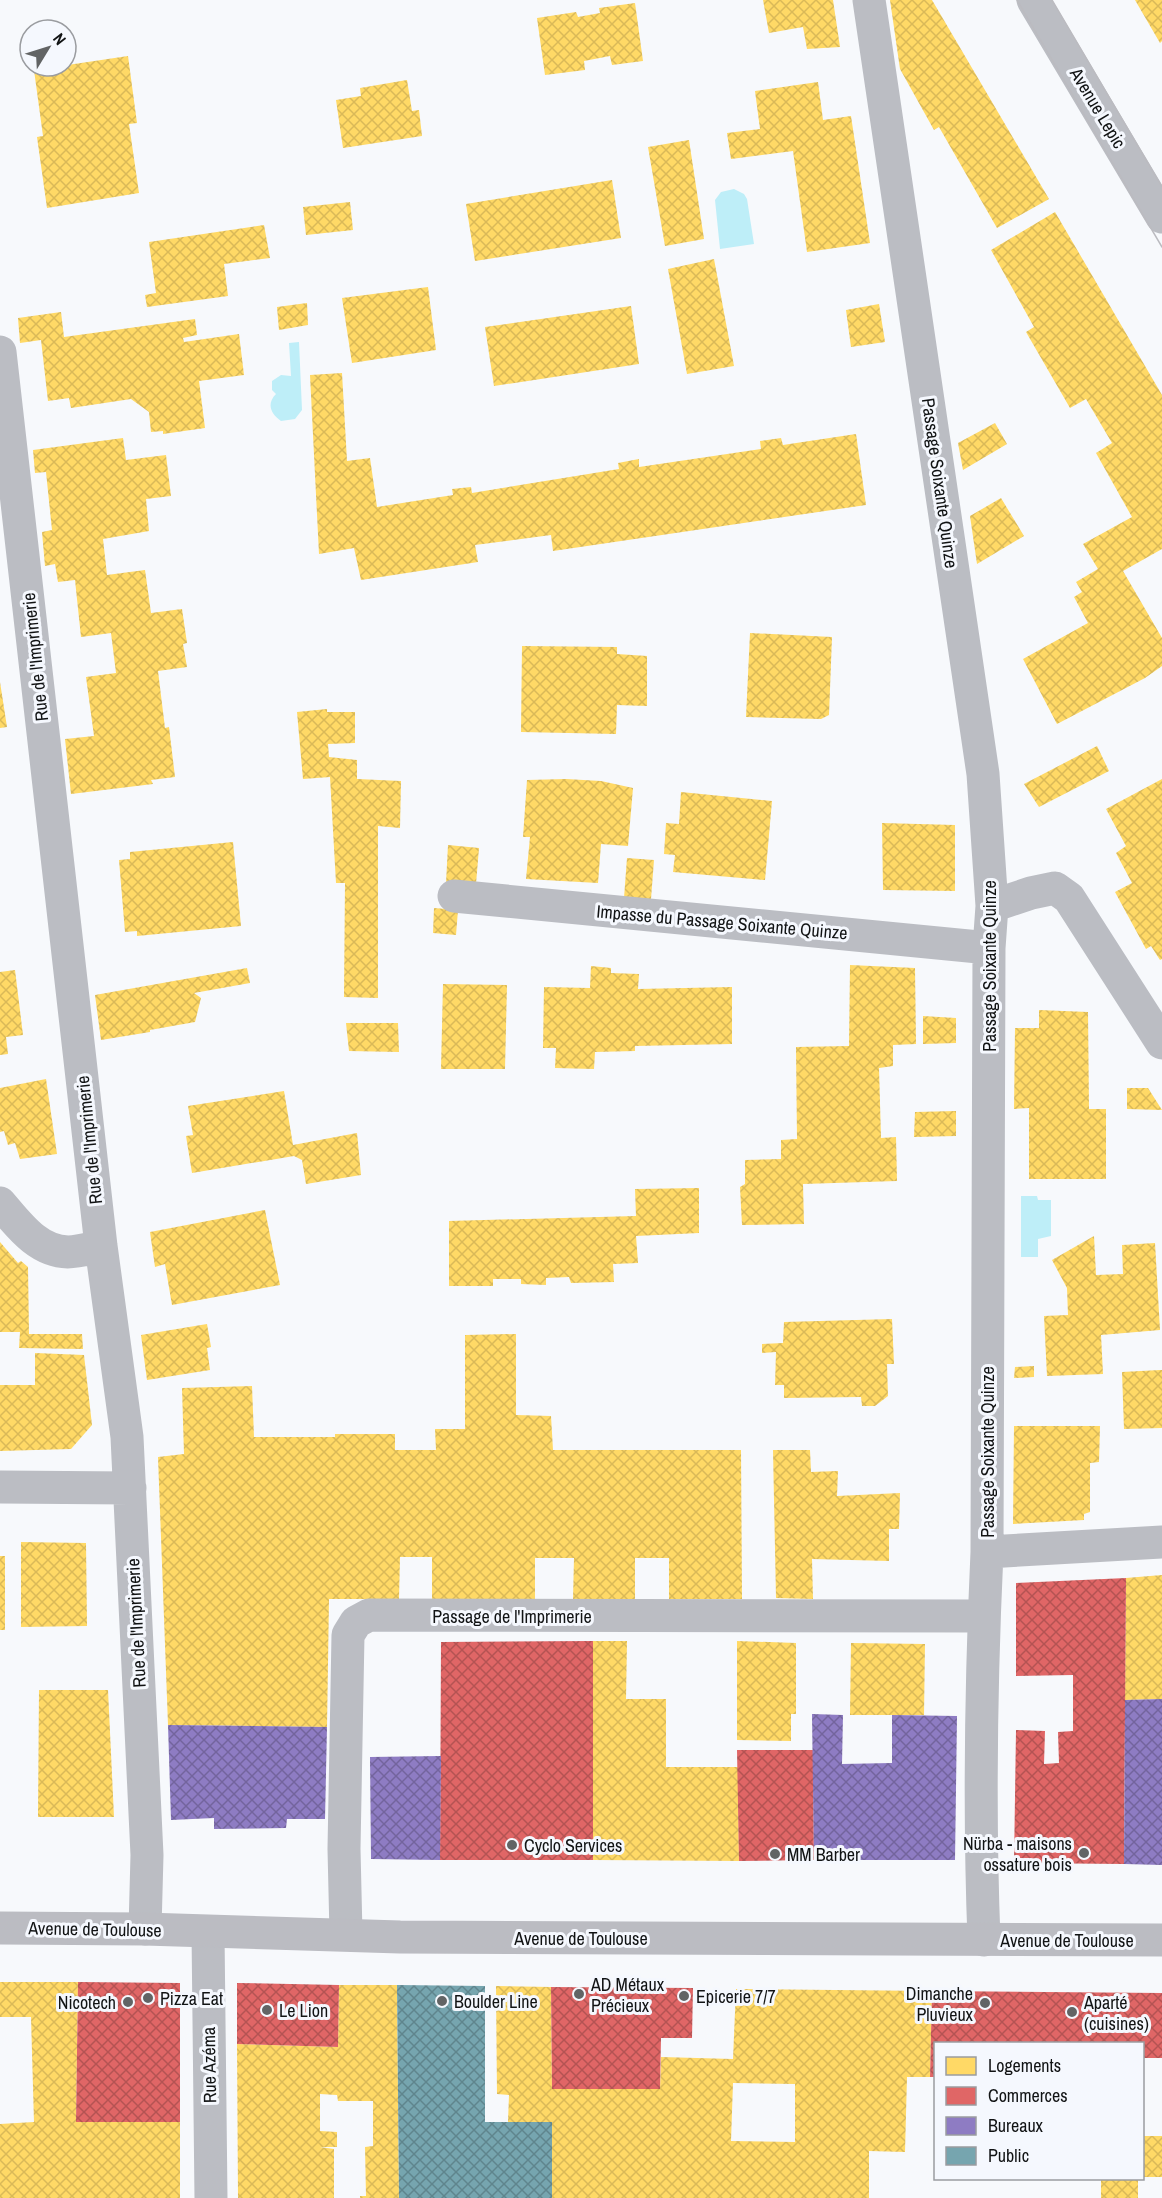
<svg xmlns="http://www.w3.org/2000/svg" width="1162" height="2198" viewBox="0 0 1162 2198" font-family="'Archivo Narrow',sans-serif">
  <defs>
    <pattern id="homes-cross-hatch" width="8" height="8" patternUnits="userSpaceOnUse" patternTransform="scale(1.5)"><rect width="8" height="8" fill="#ffd966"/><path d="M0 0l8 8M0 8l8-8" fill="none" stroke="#dab958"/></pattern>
    <pattern id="shops-cross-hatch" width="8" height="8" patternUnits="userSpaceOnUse" patternTransform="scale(1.5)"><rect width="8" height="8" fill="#e06666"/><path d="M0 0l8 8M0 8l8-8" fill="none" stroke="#b45353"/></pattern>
    <pattern id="offices-cross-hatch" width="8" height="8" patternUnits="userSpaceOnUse" patternTransform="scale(1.5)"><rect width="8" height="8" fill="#8e7cc3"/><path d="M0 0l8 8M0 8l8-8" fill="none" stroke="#73649d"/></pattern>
    <pattern id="public-cross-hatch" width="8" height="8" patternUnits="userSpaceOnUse" patternTransform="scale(1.5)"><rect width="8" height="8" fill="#76a5af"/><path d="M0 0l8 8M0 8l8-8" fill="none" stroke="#5f858d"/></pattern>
  </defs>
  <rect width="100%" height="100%" fill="#f7f9fc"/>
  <path fill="#beeef8" d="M734,189l10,5 3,5 7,45 -34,5 -5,-49 6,-8z
    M299,342l3,68 -7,9 -14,2c-10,-7 -15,-17 -5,-27l-4,-4v-9l9,-6 10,1 -2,-33z
    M1021,1196h16l1,4h13v36l-13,3v18h-17z"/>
  <path fill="url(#homes-cross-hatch)" fill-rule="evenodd" d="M763,0h70l7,47 -33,2 -4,-22 -34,6z
    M890,0h42l117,199 -52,29 -58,-101 -5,3 -34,-61z
    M1135,0h27v41l-2,2z
    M635,3l8,58 -31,4 -2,-9 -26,5 1,9 -40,5 -8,-57 39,-6 2,5 22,-4 -1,-5z
    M128,56l9,67 -8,1 10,69 -92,15 -10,-71 6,-1 -9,-66z
    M407,80l5,31 7,-1 3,26 -79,12 -7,-48 25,-4 -1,-8z
    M818,82l5,38 28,-4 19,127 -63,9 -14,-101 -62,8 -4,-26 33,-4 -5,-38z
    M689,140l15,99 -39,7 -17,-99z
    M612,180l9,58 -146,23 -9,-57z
    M350,202l3,28 -47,5 -3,-28z
    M1055,212l107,183v154l-39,22 39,67v28l-17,12 -88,46 -34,-65 65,-36 -14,-26 8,-5 -6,-10 22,-13 -15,-25 49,-27 -36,-64 16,-10 -26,-44 -16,9 -44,-76 8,-5 -43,-77z
    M264,225l6,33 -46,6 4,32 -81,11 -2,-12 11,-2 -7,-51z
    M714,259l20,107 -47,8 -19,-105z
    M428,287l8,63 -84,13 -10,-65z
    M307,303l1,22 -29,5 -2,-23z
    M879,304l6,38 -34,5 -5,-37z
    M631,306l8,58 -145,22 -9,-59z
    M61,312l3,25 131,-18 2,16 -14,3 1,4 55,-8 5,41 -45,6 6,47 -42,6v-3l-12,1 -2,-20 -18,-13 -60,9 -2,-10 -21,3 -7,-61 -21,3 -2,-25z
    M342,373l5,88 23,-3 7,49 76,-12 -1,-6 19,-2 1,6 147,-24 -1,-6 21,-4v8l122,-18 -1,-8 21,-3 2,7 73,-11 10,71 -313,46 -2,-16 -76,10 3,17 -117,18 -7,-32 -35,6 -9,-179z
    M995,423l12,21 -44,26 -5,-27z
    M123,438l3,22 40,-5 5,41 -25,3 3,32 -46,8 4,36 38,-5 6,43 31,-4 5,34 -4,1 4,23 -29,4 7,57 4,-1 6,50 -24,3 2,4 -82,10 -6,-55 29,-3 -8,-59 30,-4 -5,-40 -30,4 -6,-57 -17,2 -3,-18 -10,2 -3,-34 10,-2 -6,-58 -11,1 -2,-23z
    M1001,498l23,38 -47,28 -7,-48z
    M750,633l82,4 -3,78 -8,4 -75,-2z
    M522,646l95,1v7l30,2v50l-30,-1 -1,29 -95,-2z
    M0,682l7,45 -7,1z
    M327,709v3h28v31l-27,1 1,13 28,3v19l44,2 -1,47 -22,-2v172l-34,-1 1,-114h-9l-6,-106 -27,2 -6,-67z
    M1097,746l12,25 -70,36 -15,-23z
    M566,779l35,2 32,7 -5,58 -27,-2 -3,39 -72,-4 4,-42h-7l4,-57z
    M1162,779v180l-2,1 -9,-14 -5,3 -31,-57 17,-9 -16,-30 10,-7 -20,-37z
    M681,792l91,9 -7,79 -92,-8 2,-17 -11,-1 2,-31 13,1z
    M882,823l73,2v66l-72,-1z
    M233,842l8,84 -104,10v-5l-12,1 -6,-72 11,-1v-7z
    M448,845l31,3 -3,36 -30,-1z
    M627,858l27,2 -3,39 -27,-1z
    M434,908l24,2 -2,25 -23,-2z
    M850,965l65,3 1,76 -23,1v21l-14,2 2,70 15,-1 1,44 -94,3 1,40 -62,1 -2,-38 5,-3v-24l36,-1v-19l16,-1 -1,-92 53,-1z
    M591,966l20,2v5l28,1 -1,15 94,-2v57l-97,2v5l-40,1 -1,17 -39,-1 1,-20h-13l1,-61 46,1z
    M247,968l3,15 -56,10 7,5 -6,24 -45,8v2l-49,8 -6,-45z
    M15,970l8,65 -17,2 2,17 -8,1v-83z
    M443,984l64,1 -2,84h-64z
    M1039,1010l49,2 1,97h17v70h-77v-71l-15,1 1,-81h24z
    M923,1016l33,2v25l-33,1z
    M346,1023h52l1,29 -50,-1z
    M46,1079l11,75 -37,5 -5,-16 -7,2 -4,-14 -4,1v-44z
    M1127,1088h21l14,22 -35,-1z
    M284,1091l9,54 64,-12 4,42 -55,9 -4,-24 -8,-4 -102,17 -6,-37 7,-1 -5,-29z
    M956,1111v25l-42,1 1,-25z
    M699,1188v45l-63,3 2,27 -25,1 1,18 -43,1 -2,-6 -23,1v7l-25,-1v-5h-28v7h-44v-65l187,-5 -1,-27z
    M265,1210l15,75 -108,20 -7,-41 -10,3 -5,-35z
    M1094,1236l2,39 27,-1 -1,-29 33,-2 5,87 -59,5 2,39 -56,2 -3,-60 24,-1 -1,-27 -15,-28z
    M0,1242l18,21 3,-2 7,6 1,67h53l1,15 -64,-1 1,-16h-20z
    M892,1319l2,45h-7l1,32 -13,10h-13l-1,-9 -77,1v-13h-9l1,-33 -14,1v-9l21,-1 1,-21z
    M207,1324l4,23 -4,1 3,22 -63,10 -6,-45z
    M516,1334v81l35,1 2,34h188l1,149h-73v-41h-34v41h-62l1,-41h-39v41h-103v-42h-32l-1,42h-70l-2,128 -159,-2 -10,-268 26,-3 -2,-66 70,-2 2,51h81v-3h60v16h41l-1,-21h30v-94z
    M35,1353l49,2 8,70 -21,24 -71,2v-66h35z
    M1034,1366v11l-20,1 1,-11z
    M1160,1370h2v58l-38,1 -2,-57z
    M1014,1426h86l-1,36 -9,1v49l-6,2v6l-71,4z
    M773,1450h37l1,22 27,-1 -1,25 63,-3 -1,36h-10v32l-77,-2 1,40 -37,-1z
    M21,1542l65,1 1,83 -66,1z
    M0,1556h5v74h-5z
    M1162,1575v124l-37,1 1,-122z
    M593,1641h34l-1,58h40v68h72l1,94 -146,-1z
    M737,1641l59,2v71h-5v27l-54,-1z
    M851,1643l74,1 -1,71h-74z
    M39,1690h69l6,127h-76z
    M0,1982h78l-2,140h104v76h-180v-74l34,-2 -3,-105h-31z
    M339,1985h58l2,213h-39v-2h6l-1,-49 8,-1v-45h-35l-1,-6 -17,-1v37l17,1v15h-17l14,2v49h-96l-1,-154 101,3z
    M496,1986l55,1 1,102h108l1,-32 72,2 3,-70 196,2 -2,86h-23l-2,75 -36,-1v47h-317v-76h-44l1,-27 -12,-1zM733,2083l62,1v58l-64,-1z
    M1143,2136h19v41h-19z
    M1101,2178h37v20h-37z"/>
  <path fill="url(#shops-cross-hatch)" d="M1126,1578l-2,286 -110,-1 2,-133 29,1 -1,33 15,-1 -1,-31 15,-1v-56l-57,1v-93z
    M593,1641v219h-153l1,-218z
    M737,1750h76l1,110 -75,1z
    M78,1982l102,1v139h-104z
    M237,1983l102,2 -1,62 -101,-3z
    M551,1987l142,1 -1,50h-31l-1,51h-108z
    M932,1991l230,2v65h-20v-14h-206v33h-6z"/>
  <path fill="url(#offices-cross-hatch)" d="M1162,1699v166l-38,-1 1,-164z
    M812,1714l31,1 -1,49 50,-1v-48l65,1 -2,144h-141z
    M168,1725l159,2 -2,92h-38l-1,9 -72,1v-11l-43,2z
    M441,1756l-1,104 -69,-1 -1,-102z"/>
  <path fill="url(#public-cross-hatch)" d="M397,1985l88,1v136h67v76h-153z"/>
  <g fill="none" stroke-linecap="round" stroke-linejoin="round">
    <path stroke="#bbbdc3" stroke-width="33" d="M869,0l114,774 9,132 -3,42 -2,604c-6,129 -8,259 -3,388
      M1033,0l129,217
      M0,352l101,894 26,191 20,418 -2,74
      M454,896l535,52
      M992,906l39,-13 24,-5 14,10 93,145
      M0,1203c19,22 37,48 68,49 11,0 23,-4 33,-6
      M0,1487l130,1
      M987,1552l175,-10
      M208,1932l3,266
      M346,1934l-2,-85 4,-214 8,-13 13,-7 615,1"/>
    <path stroke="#bbbcc2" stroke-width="33" d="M0,1928l145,1 255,8 762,3"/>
    <path stroke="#bbbbc0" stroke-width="1.5" d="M1017,0l145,247
      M1052,0l110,187"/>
  </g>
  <g fill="#626465" stroke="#f5f8fe" stroke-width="2">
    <circle cx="512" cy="1845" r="6"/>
    <circle cx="1084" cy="1853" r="6"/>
    <circle cx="775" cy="1854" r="6"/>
    <circle cx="579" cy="1994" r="6"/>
    <circle cx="684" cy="1996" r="6"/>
    <circle cx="148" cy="1998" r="6"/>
    <circle cx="442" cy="2001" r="6"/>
    <circle cx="128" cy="2002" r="6"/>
    <circle cx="985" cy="2003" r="6"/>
    <circle cx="267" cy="2010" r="6"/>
    <circle cx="1072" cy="2012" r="6"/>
  </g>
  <g text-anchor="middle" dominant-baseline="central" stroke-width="6" stroke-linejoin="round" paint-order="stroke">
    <g font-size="18" fill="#111314" stroke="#f5f8fe">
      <text transform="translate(1098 108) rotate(59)">Avenue Lepic</text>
      <text transform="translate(940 483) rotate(82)">Passage Soixante Quinze</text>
      <text transform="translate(35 657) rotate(-96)">Rue de l'Imprimerie</text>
      <text transform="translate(722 922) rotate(5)">Impasse du Passage Soixante Quinze</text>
      <text transform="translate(989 966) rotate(-90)">Passage Soixante Quinze</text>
      <text transform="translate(89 1140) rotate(-96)">Rue de l'Imprimerie</text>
      <text transform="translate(987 1452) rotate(-90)">Passage Soixante Quinze</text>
      <text x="512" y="1616">Passage de l'Imprimerie</text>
      <text transform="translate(136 1623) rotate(-93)">Rue de l'Imprimerie</text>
      <text transform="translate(95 1929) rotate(1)">Avenue de Toulouse</text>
      <text x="581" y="1938">Avenue de Toulouse</text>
      <text x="1067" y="1940">Avenue de Toulouse</text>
      <text transform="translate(209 2065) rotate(-91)">Rue Azéma</text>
    </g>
    <g font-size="18" fill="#111314" stroke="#f5f8fe" text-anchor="start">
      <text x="1072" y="1843" text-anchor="end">Nürba - maisons<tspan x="1072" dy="21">ossature bois</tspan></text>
      <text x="524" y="1845">Cyclo Services</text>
      <text x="787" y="1854">MM Barber</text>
      <text x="591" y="1984">AD Métaux<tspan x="591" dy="21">Précieux</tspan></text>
      <text x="973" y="1993" text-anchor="end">Dimanche<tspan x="973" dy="21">Pluvieux</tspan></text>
      <text x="696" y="1996">Epicerie 7/7</text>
      <text x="160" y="1998">Pizza Eat</text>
      <text x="454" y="2001">Boulder Line</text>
      <text x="116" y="2002" text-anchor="end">Nicotech</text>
      <text x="1084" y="2002">Aparté<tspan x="1084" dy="21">(cuisines)</tspan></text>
      <text x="279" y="2010">Le Lion</text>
    </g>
  </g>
  <rect x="934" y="2042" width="210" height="138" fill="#f5f8fe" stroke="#9a9ca0" stroke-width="1.5"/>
  <rect x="946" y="2057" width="30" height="18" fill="#ffd966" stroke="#9a9ca0" stroke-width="1.5"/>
  <text x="988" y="2072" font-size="18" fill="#111314">Logements</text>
  <rect x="946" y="2087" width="30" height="18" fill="#e06666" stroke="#9a9ca0" stroke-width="1.5"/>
  <text x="988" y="2102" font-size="18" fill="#111314">Commerces</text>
  <rect x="946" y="2117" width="30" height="18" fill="#8e7cc3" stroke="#9a9ca0" stroke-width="1.5"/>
  <text x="988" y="2132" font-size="18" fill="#111314">Bureaux</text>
  <rect x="946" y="2147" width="30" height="18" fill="#76a5af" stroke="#9a9ca0" stroke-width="1.5"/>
  <text x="988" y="2162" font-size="18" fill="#111314">Public</text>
  <g transform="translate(48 48) rotate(52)"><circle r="28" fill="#f5f8fe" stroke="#9a9ca0" stroke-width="1.5"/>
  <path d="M0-4.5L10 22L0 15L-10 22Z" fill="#626465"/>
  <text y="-9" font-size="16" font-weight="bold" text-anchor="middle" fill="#111314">N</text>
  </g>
</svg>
